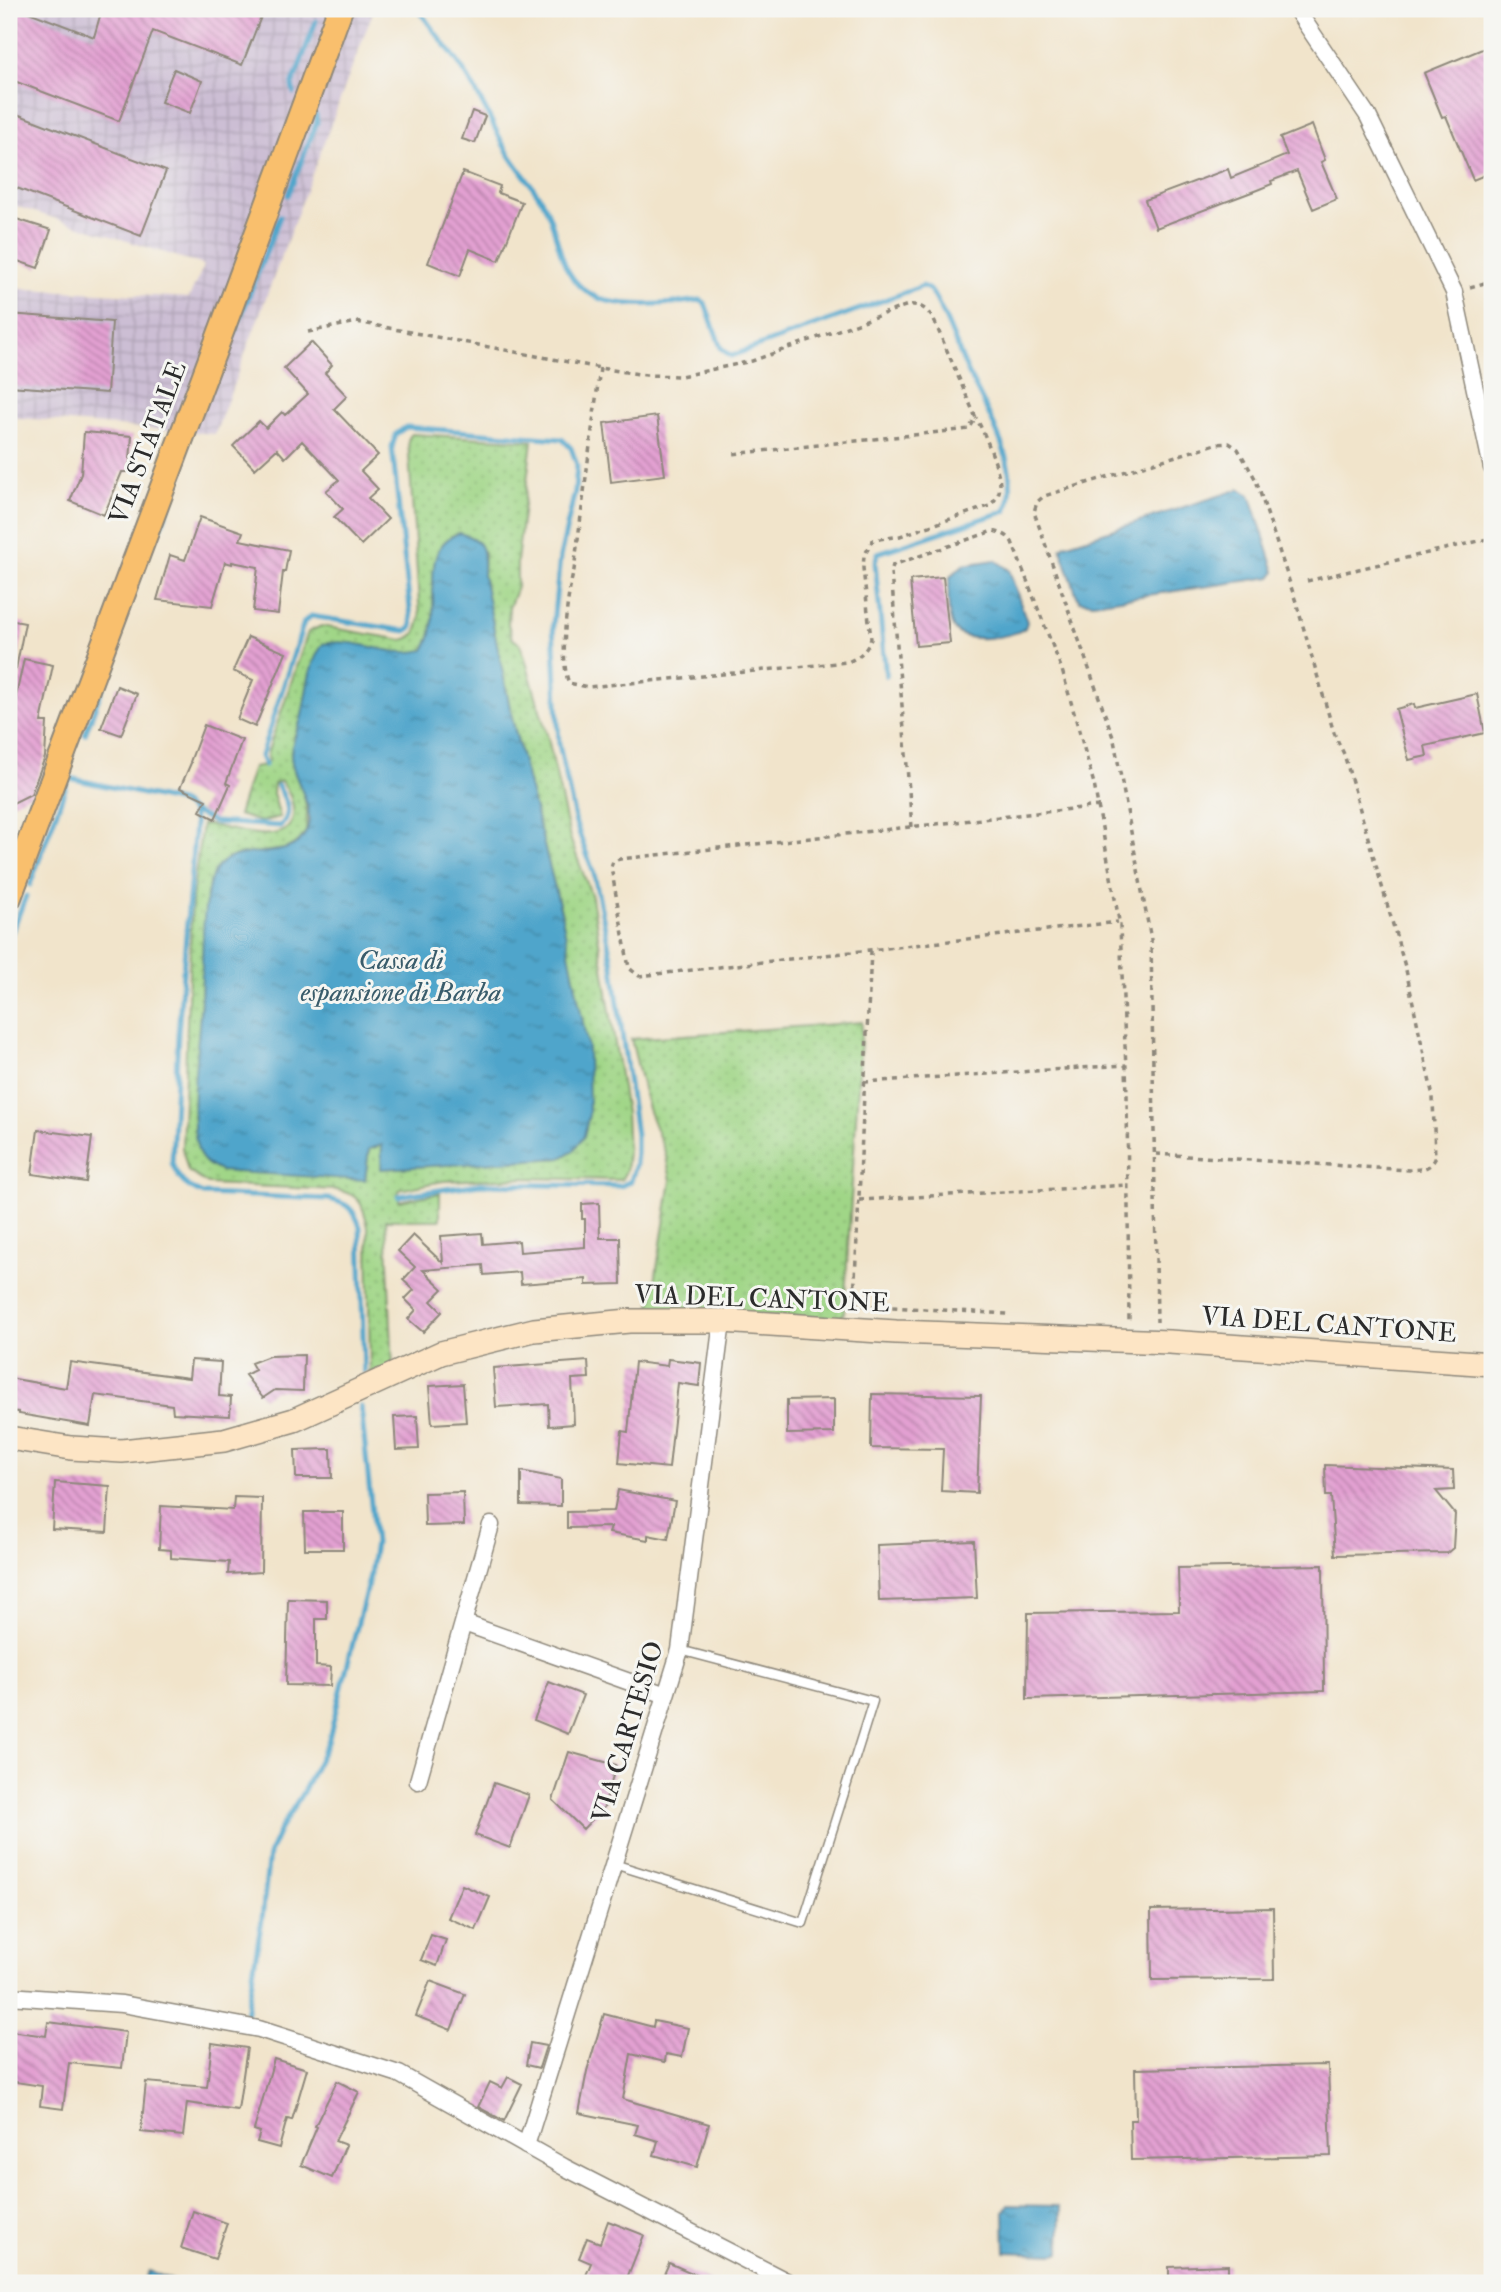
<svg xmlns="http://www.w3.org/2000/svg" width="1501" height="2292" viewBox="0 0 1501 2292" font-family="'IM FELL Double Pica',serif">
  <defs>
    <pattern id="industrial-grid" width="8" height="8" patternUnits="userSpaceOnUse" patternTransform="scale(1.75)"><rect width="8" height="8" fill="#ccbed4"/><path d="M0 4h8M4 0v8" fill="none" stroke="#afa3b6"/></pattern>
    <pattern id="grass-dots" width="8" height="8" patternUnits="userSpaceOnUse" patternTransform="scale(1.75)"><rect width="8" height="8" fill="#a0d687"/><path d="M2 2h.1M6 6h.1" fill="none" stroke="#8ab875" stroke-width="1.8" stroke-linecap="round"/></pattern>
    <pattern id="water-ripples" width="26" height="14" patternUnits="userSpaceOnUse" patternTransform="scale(1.75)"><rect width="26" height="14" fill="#4fa5cb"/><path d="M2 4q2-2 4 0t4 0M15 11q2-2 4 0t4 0" fill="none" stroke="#4287a5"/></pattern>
    <pattern id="building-back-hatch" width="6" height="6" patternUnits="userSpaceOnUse" patternTransform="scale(1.75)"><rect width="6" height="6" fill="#e3a0d2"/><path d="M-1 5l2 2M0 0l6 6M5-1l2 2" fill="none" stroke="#b883ab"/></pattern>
  </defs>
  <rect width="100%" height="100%" fill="#f6f6f2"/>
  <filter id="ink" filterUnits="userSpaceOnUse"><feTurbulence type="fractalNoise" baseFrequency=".0143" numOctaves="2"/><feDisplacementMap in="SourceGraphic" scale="14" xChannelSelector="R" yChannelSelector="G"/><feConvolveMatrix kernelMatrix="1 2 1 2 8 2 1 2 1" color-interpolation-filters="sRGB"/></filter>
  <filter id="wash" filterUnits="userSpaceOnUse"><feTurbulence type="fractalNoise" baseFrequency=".00686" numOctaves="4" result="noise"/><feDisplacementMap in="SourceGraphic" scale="28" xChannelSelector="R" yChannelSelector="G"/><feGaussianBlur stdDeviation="1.57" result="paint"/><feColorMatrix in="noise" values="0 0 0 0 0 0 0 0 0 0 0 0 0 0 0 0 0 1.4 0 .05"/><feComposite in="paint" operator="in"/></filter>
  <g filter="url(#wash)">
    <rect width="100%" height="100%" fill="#f1e4cb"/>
    <path fill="url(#industrial-grid)" d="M9,9h365l-159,425 -206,-17v-129l180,10 15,-33 -195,-61z"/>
    <path fill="url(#grass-dots)" stroke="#668059" stroke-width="2" fill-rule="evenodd" d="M411,434l121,7 -15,120v26l-8,21 -1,16 4,14 8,6 5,14 23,80 22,100 22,59 34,216 2,39 -2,19 -5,9 -96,-2 -82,3 -44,9v11l41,-8v27h-54l7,148 -23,6 -2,-147c-5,-22 -7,-32 -31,-37l-129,-6 -20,-13 -6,-23 10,-249 10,-75c21,1 85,27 91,-7 2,-14 -4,-25 -12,-36l-7,3 -1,9 7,24 -19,5 -23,-7 15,-48 12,-2 3,-4 -1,-7 41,-122 13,-6 82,14c13,-3 15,-10 17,-22l-12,-178zM459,533l25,19 -1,23 30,148 48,189 12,239 -12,7 -179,11 1,-24 -14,4 -4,31 -170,-45v-39l11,-183 8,-40 9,-11 13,-7 49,-6 14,-8 7,-10 1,-19 -4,-22 -7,-15 -3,-36 9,-22 80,-67 28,4 14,-4c24,-36 -11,-100 35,-117z
      M862,1022l-18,291 -3,5 -191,-5 21,-133 -6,-28 -17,-43 -17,-70z"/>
    <path fill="url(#water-ripples)" stroke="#3d687b" stroke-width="2" d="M1240,489l10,6 2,5 23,72 -4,5 -178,26 -13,-2 -3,-5 -16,-47 4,-4z
      M459,533c25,6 25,18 24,42l30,148 48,189 27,136 1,67 -5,21 -11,15 -12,7 -180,11 1,-24 -13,4 -4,31 -145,-9c-11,-5 -18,-9 -22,-21 -11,-34 1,-111 3,-149 2,-34 -1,-97 12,-127 17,-37 75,-6 93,-42 12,-25 -15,-52 -15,-77 0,-14 8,-26 11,-40 6,-27 5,-47 21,-71 34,-8 67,15 101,6 24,-36 -12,-100 35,-117z
      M995,560l14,10 18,52 -2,6c-13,10 -64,17 -72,-1 -6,-12 -5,-37 -3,-50l13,-12z
      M1008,2205l51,1 2,6 -1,40 -5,2 -50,-2 -1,-40z
      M149,2271l30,12h-36z"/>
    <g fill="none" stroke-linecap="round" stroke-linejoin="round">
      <path stroke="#4fa5cb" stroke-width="5" d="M419,9c11,20 28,36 41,56 17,25 29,52 43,79 12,22 30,40 42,62 17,34 11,69 49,90 24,13 80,8 106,4l5,3 16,45 10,8 192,-70 8,5c16,25 25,56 38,83 18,38 54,95 37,137l-128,42 -3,9 11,114
        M294,93l-2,-7 24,-65
        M288,195l29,-73 -1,-7
        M234,334l46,-118
        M161,528l13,-35
        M85,734l29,-76
        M265,765l-4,-9 43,-134 7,-6 95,15 6,-4 -20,-180 4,-13 10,-7 156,12 9,9 6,17 -2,26 -15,66 -7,68 6,119 17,80 18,50 19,93 23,168v29l-5,17 -10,5 -141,-2 -82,12
        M192,811l22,11 66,4c14,-12 6,-26 -2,-40
        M30,885l39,-107 111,24 11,8 4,14 -17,210 -6,129c6,17 14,24 31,31l125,5c19,4 26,9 32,28l4,144
        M9,939l17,-43
        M246,2015l16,-96 7,-66 10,-22 24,-39 25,-50 42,-167 5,-32 -14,-136"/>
    </g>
    <g id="blocks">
      <path fill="url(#building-back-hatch)" d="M9,9h12l73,28 8,-28h162l-22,56 -89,-34 -34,90 -110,-42z
        M1492,45v127l-19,8 -27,-64 -4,1 -18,-44z
        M174,69l28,12 -12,32 -29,-11z
        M9,111l157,60 -25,65 -132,-51z
        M472,111l13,5 -10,27 -13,-4z
        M1312,125l13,35 -4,2 16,37 -24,10 -16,-38 -26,10 1,3 -15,6 -101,38 -11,-28 83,-31 3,9 56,-23 -7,-17z
        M463,172l37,14 -2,7 24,9 -23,59 -29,-12 -10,27 -32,-13z
        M13,218l38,12 -13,38 -29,-10v-27z
        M9,314l103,8 -5,71 -98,-7z
        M311,342l21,23 -7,8 22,23 -13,13 44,46 -17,16 17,18 -10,9 20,21 -27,26 -27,-28 9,-8 -17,-18 13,-11 -37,-39 -17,17 -8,-9 -22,20 -22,-23 26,-25 7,7 16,-16 3,3 23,-21 -24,-26z
        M657,416l8,59 -54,7 -7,-59z
        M84,432l48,4 -3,36h-7l-18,43 -34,-14 11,-27z
        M200,517l43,15 -3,8 49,10 -4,22h-2l-5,42 -25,-3 5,-44 -26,-5v2l-7,-2 -13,44 -55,-6 13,-45 15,5z
        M943,577l7,66 -34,3 -6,-66z
        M9,620l16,3 -9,46h-7z
        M248,637l38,16 -31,74 -18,-8 16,-39 -20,-9z
        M24,659l29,6 -12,57h6l-2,35 -14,37 -22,11v-77z
        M117,686l20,8 -16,41 -20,-7z
        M1477,694l8,39 -60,13 2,10 -18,4 -13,-51 18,-5 1,4z
        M204,725l38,15 -16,43 4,2 -15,34 -15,-8 6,-11 -26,-12 11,-25 -1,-1z
        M38,1130l54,7 -6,45 -54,-8z
        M599,1203l1,35h20l1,46 -35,1v-6l-65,5 -1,-12 -36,3 -1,-10 -60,5 20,19 -12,12 11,11 -19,20 -15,-13 8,-9 -11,-11 9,-9 -11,-10 12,-13 -17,-16 15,-16 30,28 -2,-27 41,-3 1,11 36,-3 1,11 65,-5v-28h-3v-15z
        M304,1355l-1,36 -28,-1 -12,8 -18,-23 10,-5 -4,-7 18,-7z
        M668,1359l33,4 -2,23 -21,-3 -9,85 -50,-5 3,-32 6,1 7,-70 32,4z
        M191,1360l30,2 -2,34 12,1 -1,19 -57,-3 -1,-8 -77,-10 -5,31 -71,-12v-2l-10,-1v-33l57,10 4,-26 119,16z
        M588,1361l1,17 -17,1 2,45 -25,2 -1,-22 -52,3 -3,-39z
        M463,1384l3,38 -34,2 -3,-38z
        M872,1394l109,2 -4,97 -36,-2 2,-42 -72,-1z
        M834,1399v34l-47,1v-34z
        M417,1416l2,33 -23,1 -2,-33z
        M331,1449l1,29h-36l-1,-28z
        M1325,1465l128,5 1,20 -18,1 19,23 -2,34 -6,5 -112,2 -4,-59h-5z
        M521,1471l40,8v27l-40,-1z
        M55,1482l55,4 -3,46 -55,-3z
        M618,1490l57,11 -7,38 -20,-4v5l-39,-7 2,-6 -44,1v-16l47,-1z
        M463,1492l1,33 -39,1 -1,-33z
        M234,1497l28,1 -1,74 -33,2 1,-12 -58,-4v-8l-12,-1 2,-43 72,4z
        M304,1512h39v37h-38z
        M974,1541l3,57 -98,3 -2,-56z
        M1323,1565l1,126 -297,8 1,-86 151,-2 -1,-43z
        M288,1599l39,1v19h-11v47l15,1 -1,19 -44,-1z
        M549,1682l34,13 -15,39 -34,-14z
        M569,1752l47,13 -12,42 -21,22 -30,-29z
        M494,1783l35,12 -19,53 -35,-13z
        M462,1885l28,12 -14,33 -28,-12z
        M1273,1908l1,71 -122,1 -1,-70z
        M431,1935l15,5 -9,26 -16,-6z
        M430,1981l35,13 -14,36 -35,-14z
        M604,2014l49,13 1,-6 34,7 -6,29 -16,-3 -1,8 -34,-8 -8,45 86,25 -12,43 -43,-12 4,-14 -23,-7 3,-9 -59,-12 8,-42z
        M48,2022l78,10 -4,36 -53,-5 -6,46 -23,-3 2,-20 -33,-5v-50l37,5z
        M212,2043l35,5 -9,62 -51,-7 -4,33 -42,-4 5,-50 61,5z
        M530,2043l16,3 -7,22 -13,-3z
        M274,2059l33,10 -15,51 -5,-1 -8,29 -22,-6 3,-10 -6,-2z
        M1328,2065l3,91 -200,4 -1,-40h6l-1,-51z
        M508,2077l14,7 -18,37 -26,-14 12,-25 12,6z
        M337,2081l22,11 -24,49 11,4 -14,33 -31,-13 16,-38 -2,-1z
        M193,2211l34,12 -12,36 -34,-11z
        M608,2221l36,14 -19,48h-42l8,-20 -12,-5 8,-20 13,5z
        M669,2263l46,20h-55z
        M1228,2265v18h-59v-16z"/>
    </g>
  </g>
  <g filter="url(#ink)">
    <use href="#blocks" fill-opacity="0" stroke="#8e887b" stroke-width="2"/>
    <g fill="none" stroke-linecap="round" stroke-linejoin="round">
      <defs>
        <path id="lane" d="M614,1864l189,59 70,-222 -193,-51"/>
        <path id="street" d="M1296,9l72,107 86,176 38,176
          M464,1623l202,72
          M418,1781l73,-256
          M9,1996l113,8 137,25 140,45 165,93 226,116
          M526,2146l154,-496 42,-329"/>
        <path id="secondary" d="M9,1438l62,10 51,3 102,-11 70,-20 147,-67 93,-23 95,-9h93l174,11 273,10 323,22"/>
        <path id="primary" d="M9,897l209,-557 122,-331"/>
      </defs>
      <use href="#lane" stroke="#8e887b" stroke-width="11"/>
      <use href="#street" stroke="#8e887b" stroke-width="19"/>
      <use href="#secondary" stroke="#8e887b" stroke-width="26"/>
      <use href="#primary" stroke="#8e887b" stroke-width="28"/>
      <path stroke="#8e887b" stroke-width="3.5" stroke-dasharray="5 5" stroke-linecap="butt" d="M1470,287l22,-6
        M308,332l49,-10 243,46 46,7 35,1 71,-15 156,-56c12,-1 17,3 25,13l43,100 -7,11 -236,25
        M600,368l-26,202c-7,24 -15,91 -5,113l19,4 260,-25c12,-6 18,-10 23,-23l-8,-71 1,-12 9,-16 27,-4 89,-30c6,-5 10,-11 11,-19 1,-14 -16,-56 -24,-69
        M1307,581l185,-43
        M1099,806l-479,53 -7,2 -2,6 18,101 10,8 479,-54
        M912,827l-21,-255 2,-7 100,-34c8,2 14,3 19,11l50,128 32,114 26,142 7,167 2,228
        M871,951l-17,348 4,6 150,9
        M864,1082l262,-17
        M1156,1154l253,16c11,-1 20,0 26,-11l-2,-62 -27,-127 -62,-216 -10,-21 -38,-131 -40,-122 -18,-31 -9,-6 -13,1 -172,52 -7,6 -3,10 80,228 37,200 6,382
        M859,1200l270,-15"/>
      <use href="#lane" stroke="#fff" stroke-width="8"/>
      <use href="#street" stroke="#fff" stroke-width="16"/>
      <use href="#secondary" stroke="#fde5c5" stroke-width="23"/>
      <use href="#primary" stroke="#f9bf6d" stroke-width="24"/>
    </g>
  </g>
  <g text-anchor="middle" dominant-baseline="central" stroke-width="6" stroke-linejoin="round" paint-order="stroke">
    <g font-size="26" fill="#2b2b2b" stroke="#f6f6f2">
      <text transform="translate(148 443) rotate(-69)">VIA STATALE</text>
      <text transform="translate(762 1299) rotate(2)">VIA DEL CANTONE</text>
      <text transform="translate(1329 1325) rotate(4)">VIA DEL CANTONE</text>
      <text transform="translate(628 1732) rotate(-73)">VIA CARTESIO</text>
    </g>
    <g font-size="28" font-style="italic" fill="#395c6b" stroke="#f6f6f2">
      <text x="401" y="960">Cassa di<tspan x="401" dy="32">espansione di Barba</tspan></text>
    </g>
  </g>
  <rect width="1501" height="2292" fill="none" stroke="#f6f6f2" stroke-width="35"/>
</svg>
